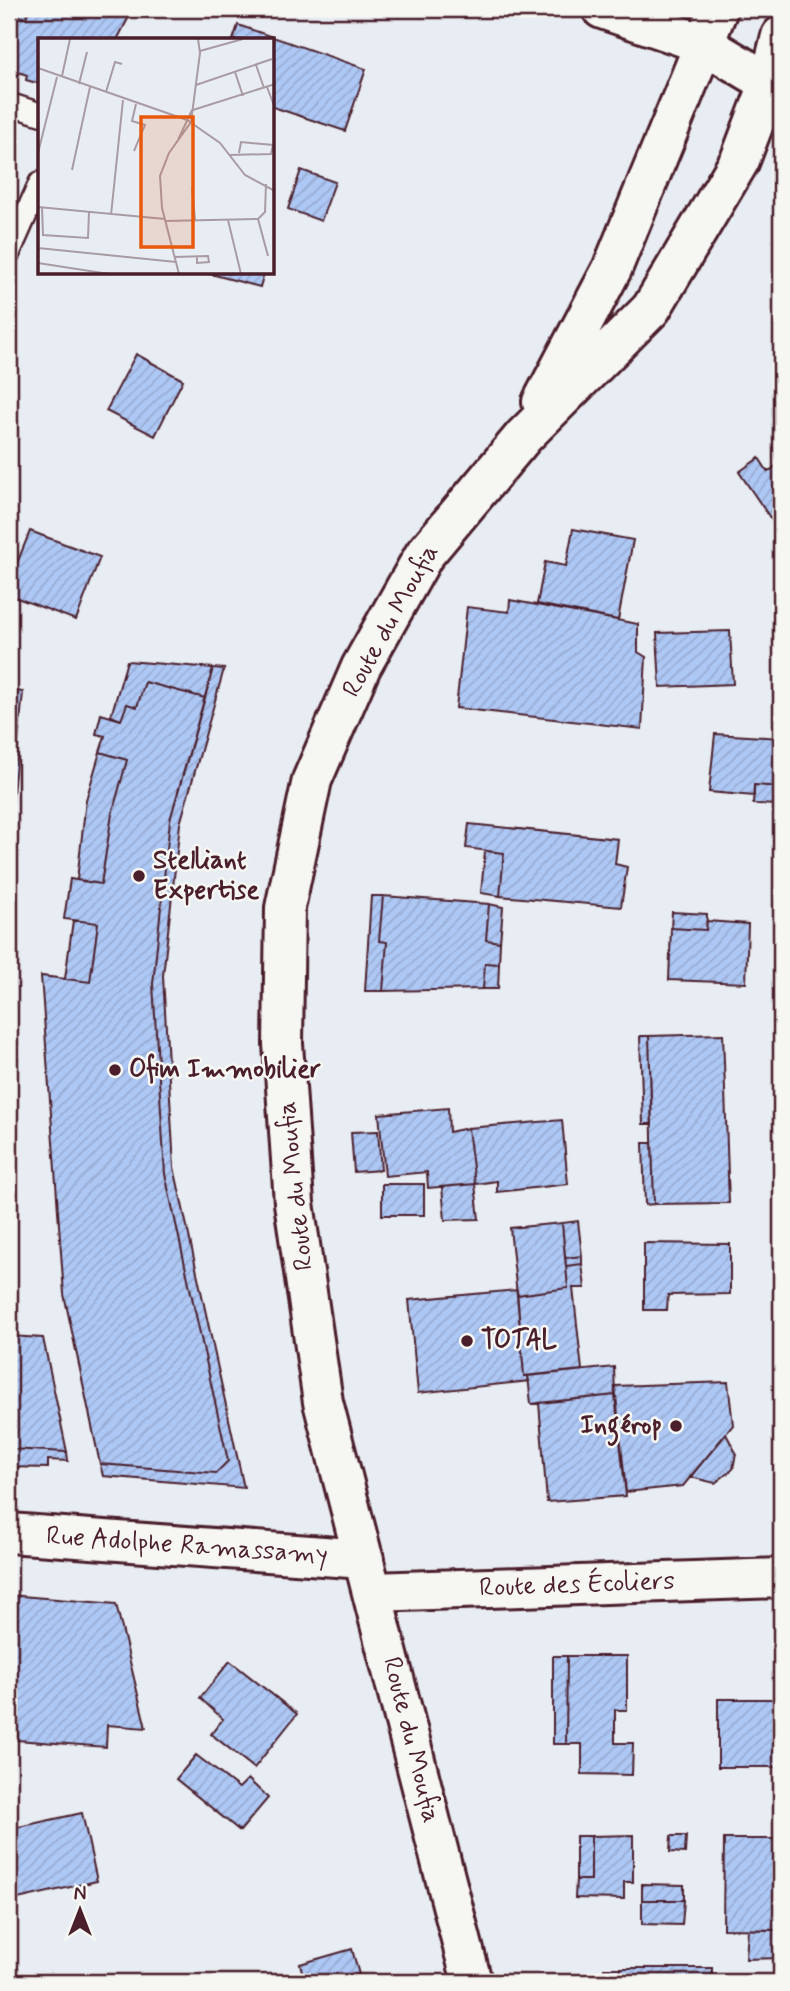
<svg xmlns="http://www.w3.org/2000/svg" width="790" height="1991" viewBox="0 0 790 1991" font-family="Mynerve,sans-serif">
  <defs>
    <pattern id="building-hatch" width="6" height="6" patternUnits="userSpaceOnUse" patternTransform="scale(1.75)"><rect width="6" height="6" fill="#aec8f5"/><path d="M-1 1l2-2M0 6l6-6M5 7l2-2" fill="none" stroke="#97abd2"/></pattern>
  </defs>
  <rect width="100%" height="100%" fill="#e8edf3"/>
  <filter id="ink" filterUnits="userSpaceOnUse"><feTurbulence type="fractalNoise" baseFrequency=".0143" numOctaves="2"/><feDisplacementMap in="SourceGraphic" scale="14" xChannelSelector="R" yChannelSelector="G"/><feConvolveMatrix kernelMatrix="1 2 1 2 8 2 1 2 1" color-interpolation-filters="sRGB"/></filter>
  <g filter="url(#ink)">
    <path fill="url(#building-hatch)" stroke="#4a1f2b" stroke-width="2" d="M9,9h20l-3,9 -17,-5z
      M29,9h104l-16,31h-77v44l-14,-4 1,-5 -15,-5 -3,5v-62l17,5z
      M238,25l128,44 -21,62 -72,-24v-67h-40z
      M301,170l34,12 -14,39 -33,-12z
      M207,273h57l-4,14z
      M136,354l47,26 -28,56 -49,-25z
      M759,458l9,14 13,-10v72l-42,-62z
      M573,529l60,11 -15,80 -81,-16 8,-42 21,4z
      M30,531l70,26 -24,63 -67,-25v-29l6,2z
      M510,600l128,24v28l8,5 -4,72 -186,-21 11,-101 42,5z
      M730,631l3,53 -73,3 -3,-54z
      M127,661l86,7 -8,30 -60,-16 -8,25 -10,-3 -6,16 -10,-4z
      M213,668l11,1 -44,155 -17,152 11,191 70,321 -141,-12 -3,-12 116,9 12,-12 -63,-287 -12,-190 17,-164z
      M145,682l60,16 -35,122 -17,164 12,190 63,287 -12,12 -116,-9 -36,-170 -23,-318 49,6 8,-59 -34,-4 6,-40 31,5 11,-70 15,-54 -27,-8 5,-16 -9,-2 5,-20 20,6 6,-16 10,3z
      M9,690l14,2 -14,143z
      M715,734l66,4v49l-27,-2v11l-45,-4z
      M100,752l27,8 -15,54 -11,70 -24,-4 9,-80z
      M754,785l27,2v18l-28,-1z
      M469,824l149,15 -3,25 12,3 -6,40 -121,-11 4,-43 -38,-5z
      M485,851l19,2 -4,43 -19,-3z
      M371,896h12l-4,45 8,1 -4,49h-18z
      M383,896l106,8 -3,36 14,2 -1,22 -14,-1 -2,26 -100,2 4,-49 -8,-1z
      M489,904l14,3 -3,35 -14,-2z
      M672,912l35,2 -1,16 -35,-2z
      M73,920l25,3 -8,59 -25,-3z
      M707,921l41,3 -2,59 -77,-3 2,-52 35,2z
      M485,963l14,1 -1,25h-15z
      M723,1034l6,169 -75,1 -5,-168z
      M640,1036h9l3,88h-9z
      M448,1108l1,24 19,-4 7,56 -47,4 -1,-16 -42,4 -6,-62z
      M562,1120l6,64 -71,8v-11l-22,3 -7,-56z
      M378,1131l3,39 -27,2 -3,-40z
      M643,1143h9l2,61 -9,1z
      M382,1184h42v31h-42z
      M475,1184l4,35 -34,1 -3,-33z
      M578,1221l4,35 -17,2 -3,-35z
      M562,1223l6,65 -51,7 -7,-67z
      M644,1243l86,1v50l-62,1 -1,15h-23z
      M582,1256v8l-16,2 -1,-8z
      M582,1264l3,24h-12l9,82 -58,6 -7,-81 51,-7 -2,-22z
      M517,1290l7,86h4l1,5 -111,12 -9,-93z
      M9,1336l34,2 24,114 -57,-3z
      M614,1367l1,28 -84,9 -3,-28z
      M728,1382l5,43 -50,61 -57,6 -11,-106z
      M615,1395l11,101 -79,6 -8,-99z
      M726,1434l10,19 -3,16 -18,14 -25,-6z
      M9,1435l1,14 57,3 1,9 -20,-1v8l-39,-1z
      M9,1595l107,9 30,124 -39,-3 -1,22 -89,-7 1,-22 -9,-1z
      M553,1656h14l-1,88h-13z
      M567,1656h60v54h-12v33h18l-1,32 -50,-1v-30h-16z
      M230,1661l67,53 -43,54 -43,-34 12,-15 -23,-21z
      M718,1699h63v68h-63z
      M196,1755l43,33 9,-9 20,19 -28,33 -64,-52z
      M82,1813l15,68 -88,20v-72z
      M633,1835v47h-9v17l-49,-1 1,-18h15v-44z
      M576,1836h15v44h-15z
      M671,1836h15l-1,17 -15,-1z
      M724,1839h57v91l-58,-1z
      M642,1884l42,1v15h-42z
      M642,1900h42l-2,25 -40,-1z
      M748,1930h33v28l-35,1z
      M352,1949l9,33h-56l-5,-18z
      M604,1968h17l-1,14h-16z
      M621,1968h91v14h-92z"/>
    <g fill="none" stroke-linecap="round" stroke-linejoin="round">
      <defs>
        <path id="service" d="M9,104l31,10
          M9,253l31,-70"/>
        <path id="minor" d="M704,44l14,-35
          M769,84l12,-48
          M9,1533l355,26
          M373,1592l408,-14"/>
        <path id="tertiary" d="M542,402l70,-133 92,-225
          M472,1982l-149,-580 -29,-199 -11,-159 2,-136 27,-128 49,-113 63,-112 100,-119 127,-127 89,-149 29,-76"/>
        <path id="secondary" d="M602,9l102,35 77,46"/>
      </defs>
      <use href="#service" stroke="#4a1f2b" stroke-width="26"/>
      <use href="#minor" stroke="#4a1f2b" stroke-width="44"/>
      <use href="#tertiary" stroke="#4a1f2b" stroke-width="44"/>
      <use href="#secondary" stroke="#4a1f2b" stroke-width="44"/>
      <use href="#service" stroke="#f6f6f2" stroke-width="21"/>
      <use href="#minor" stroke="#f6f6f2" stroke-width="38"/>
      <use href="#tertiary" stroke="#f6f6f2" stroke-width="38"/>
      <use href="#secondary" stroke="#f6f6f2" stroke-width="38"/>
    </g>
  </g>
  <g fill="#4a1f2b" stroke="#f6f6f2" stroke-width="2.5">
    <circle cx="139" cy="876" r="7"/>
    <circle cx="115" cy="1070" r="7"/>
    <circle cx="467" cy="1341" r="7"/>
    <circle cx="676" cy="1426" r="7"/>
  </g>
  <g text-anchor="middle" dominant-baseline="central" stroke-width="5" stroke-linejoin="round" paint-order="stroke">
    <g font-size="26" fill="#4a1f2b" stroke="#f6f6f2">
      <text transform="translate(391 621) rotate(-61)">Route du Moufia</text>
      <text transform="translate(296 1186) rotate(-96)">Route du Moufia</text>
      <text transform="translate(187 1546) rotate(4)">Rue Adolphe Ramassamy</text>
      <text transform="translate(577 1585) rotate(-2)">Route des Écoliers</text>
      <text transform="translate(411 1740) rotate(76)">Route du Moufia</text>
    </g>
    <g font-size="26" font-weight="bold" fill="#4a1f2b" stroke="#f6f6f2" text-anchor="start">
      <text x="153" y="861">Stelliant<tspan x="153" dy="30">Expertise</tspan></text>
      <text x="129" y="1070">Ofim Immobilier</text>
      <text x="481" y="1341">TOTAL</text>
      <text x="662" y="1426" text-anchor="end">Ingérop</text>
    </g>
  </g>
  <g transform="translate(38 38)">
    <rect width="236" height="236" fill="#e8edf3"/>
    <path fill="none" stroke="#a99ba3" stroke-width="2" d="M162,13l43,-12M218,27l8,23M0,30l149,52 33,23 25,32 30,16M197,34l8,24M24,38l8,-37M41,46l8,-32M158,47l76,-26M229,49l8,21M68,54l9,-30 7,2M155,72l82,-26M140,102l14,-30M96,113l11,-26 -13,-4 4,-17M0,115l19,-76M192,117l41,-1 2,-9 -32,-3 -2,11M34,132l18,-83M154,149l3,33M0,169l127,12M4,169l1,28 45,3 1,-26M73,177l12,-115M220,181l10,37M190,182l13,54M127,183l93,-2 7,-7 1,-28M0,210l138,14M136,219l34,-1 1,6 -12,1v-7M0,225l71,11M141,236l-17,-66 -2,-32 9,-23 22,-31 9,-69 -2,-14"/>
    <path fill="#e8590c" fill-opacity="0.15" stroke="#e8590c" stroke-width="3.5" d="M103,79h52v130h-52z"/>
    <rect width="236" height="236" fill="none" stroke="#4a1f2b" stroke-width="3.5"/>
  </g>
  <rect width="790" height="1991" fill="none" stroke="#f6f6f2" stroke-width="35"/>
  <rect x="18" y="18" width="755" height="1956" fill="none" stroke="#4a1f2b" stroke-width="2.5" filter="url(#ink)"/>
  <g transform="translate(80 1910)" stroke="#f6f6f2" stroke-width="5" paint-order="stroke">
  <path d="M0-5L12 26L0 18L-12 26Z" fill="#4a1f2b"/>
  <text y="-10" font-size="19" font-weight="bold" text-anchor="middle" fill="#4a1f2b">N</text>
  </g>
</svg>
